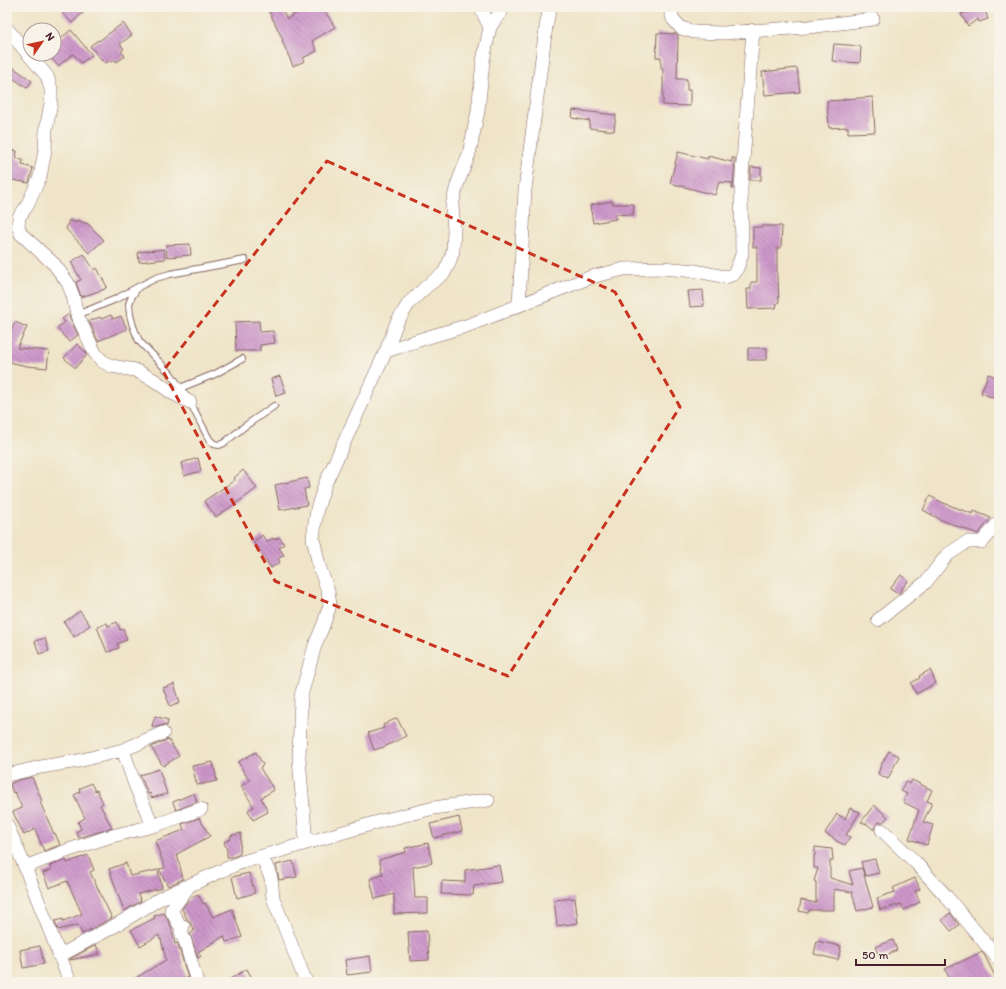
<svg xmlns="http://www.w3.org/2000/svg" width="1006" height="989" viewBox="0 0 1006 989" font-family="Itim,sans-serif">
  <defs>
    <pattern id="building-back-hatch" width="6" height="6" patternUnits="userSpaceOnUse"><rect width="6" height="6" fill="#cd97ca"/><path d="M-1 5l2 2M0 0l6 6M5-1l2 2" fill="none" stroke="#a87ba4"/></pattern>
  </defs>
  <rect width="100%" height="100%" fill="#f7f3e8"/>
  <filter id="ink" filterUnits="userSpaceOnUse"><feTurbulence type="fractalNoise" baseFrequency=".025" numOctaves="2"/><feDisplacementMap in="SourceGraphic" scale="8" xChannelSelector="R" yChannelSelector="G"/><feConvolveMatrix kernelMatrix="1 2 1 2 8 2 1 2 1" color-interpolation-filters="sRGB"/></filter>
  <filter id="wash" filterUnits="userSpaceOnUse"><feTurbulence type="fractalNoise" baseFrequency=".012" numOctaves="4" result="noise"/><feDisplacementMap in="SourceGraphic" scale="16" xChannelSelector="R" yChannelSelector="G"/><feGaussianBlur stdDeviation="0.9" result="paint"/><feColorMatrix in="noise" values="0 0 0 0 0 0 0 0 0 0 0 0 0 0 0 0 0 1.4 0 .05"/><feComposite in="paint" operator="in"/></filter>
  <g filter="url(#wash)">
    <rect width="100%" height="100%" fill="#efe4c7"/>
    <g id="blocks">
      <path fill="url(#building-back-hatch)" d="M67,7h22l-17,16 -10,-10z
        M267,7h14l6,12 18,-12h17l13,20 -23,14 5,10 -14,7 2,3 -12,5 -11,-25 1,-1z
        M981,7h3l4,12 -9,3 -1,-3 -10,7 -7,-12z
        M123,23l9,12 -12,9 4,5 -3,2 4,5 -8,6 -1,-2 -4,2 -2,-2 -4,3 -3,-3 -1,1 -12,-15 8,-6 1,1z
        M71,30l21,25 -11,8 -8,-9 -15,12 -10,-12h6l1,-11z
        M657,33l19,1 2,1 -1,44h10v11h3v16l-27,-1v-36h-2v-12h-5z
        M834,44l27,2 -1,17 -28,-2z
        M7,63l25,18 -5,7 -20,-14z
        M797,68l3,24 -35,3 -3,-23z
        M873,97l2,35 -27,1v-6l-19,1 -2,-27 17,-1v-1z
        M573,110l43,5 -2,16 -25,-3 1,-7 -18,-3z
        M7,149l10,2 -1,7 7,2 -1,5 11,3 -4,15 -22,-4z
        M678,152l30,7v-3l24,6v-4h3l-2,31h-1v-6l-13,-1 -4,13 -45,-12z
        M751,167l10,1v12h-11z
        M612,201l1,3h21l-1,11 -18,-1 1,5 -23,4 -3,-18z
        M69,220l7,3v-3l12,4 16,16 -15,13 -23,-24z
        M762,226h20l-1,22h-4v33h1l1,21 -2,1 -1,5 -28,1 -1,-20h4v-7h6v-35h-4v-20h9z
        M190,244l1,11 -24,2 -1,-12z
        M164,249l1,10 -26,3 -1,-10z
        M84,254l10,16 3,-2 10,19 -2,1v1l-24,8 -5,-15 5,-2 -10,-18z
        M703,290l1,16 -14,1 -2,-16z
        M69,314l1,4 8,17 -9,7 -12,-14 8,-6 -3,-3z
        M111,315l2,4 8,-3 6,13 -29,12 -9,-20 11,-4 1,2z
        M259,321l1,11 13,-1 2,12 -15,2v6h-24l-1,-29z
        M15,322l12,5 -10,21 32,3 -2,17 -20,-2 -18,-4 -2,4v-37l4,2z
        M77,344l9,8 1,3 -12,13 -11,-10z
        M748,348h19v12h-19z
        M988,374l11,4v22l-18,-7z
        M280,376l6,17 -10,3 -5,-17z
        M198,458l3,13 -17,5 -3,-13z
        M243,470l14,18 -9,7 -32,22 -12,-16 31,-21 -1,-2z
        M307,478l2,10 -5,1 3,16 -27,5 -5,-25z
        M930,496l11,6 32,12 1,-3 17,7 -13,16 -37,-14 -18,-10z
        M262,535l5,7 6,-4 1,2 5,-3 5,7 -5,4 5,7 -6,4 2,3 -9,6 -18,-26z
        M901,575l7,6 -10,13 -8,-5z
        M80,611l10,14 -16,12 -10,-15z
        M117,622l3,8 3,-1 4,11 -10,4 2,4 -12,4 -10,-25 10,-4 1,3z
        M45,638l4,13 -10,3 -4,-13z
        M930,670l6,13 -20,11 -5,-11 9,-5 -1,-2z
        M174,684l6,18 -10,4 -7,-18z
        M155,716l13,4 -1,6 -3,-1 -8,2 -4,-1z
        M397,718l9,18 -22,11 -10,3 -6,-17 16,-5 -1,-3z
        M168,739l11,17 -16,10 -12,-19z
        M889,751l10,5 -11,23 -10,-5 3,-9z
        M256,752l7,13 -3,3 14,22 -13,8 7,14 -15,8 -5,-10 6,-3 -13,-21 9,-6 -2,-1 -10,-17z
        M213,762l4,19 -20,4 -5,-19z
        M159,769l8,25 -16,4 -1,-5 -2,1 -8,-19z
        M32,777l10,24 -2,1 14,32 1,-1 5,12 -16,6 -9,-22 -11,6 -11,-23 9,-4 -7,-16 -2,1 -3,-9 6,-3z
        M912,780l20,10 -5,11 5,2 -9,19 10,3 -6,20 -18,-6 10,-29 -16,-8 4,-8 -6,-3 4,-9 5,2z
        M91,783l4,8 2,-1 6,13 -3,2 12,23 -33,10 -3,-6 5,-3 -3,-7 7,-4 -11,-23 6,-3 -1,-3z
        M194,793l3,9 -21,8 -3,-8z
        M874,805l14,12 -5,5h-4l-2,2 -3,4v2l-7,-6 -6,-2z
        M850,808l10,4 -14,23 4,2 -5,8 -9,-4v-1l-11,-7 12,-19 8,5z
        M459,817l3,14 -28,7 -4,-14z
        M199,818l11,18 -33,18 6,25 -15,7 -9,-17 6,-1 -10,-27 29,-11 -2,-6z
        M241,833l-1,21 -7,3h-6v-7l-3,-8 7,-3 -1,-3z
        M428,843l4,20 -19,4 2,31h13v15l-34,1v-20l-19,5 -5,-20 13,-4 -4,-15 27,-8 -1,-4z
        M815,847l17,2 1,12h-3v17l23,7 -4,-14 13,-3 11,39 -16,4 -5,-19 -18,-3v21h-25l-1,3 -9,-2 2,-11 15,3v-21l-2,-1 4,-13h-4v-13h1z
        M88,855l6,15 -4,2 22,46 -30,16 -4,-9 -20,5 -3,-9 8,-2v2l19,-7 -15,-33 -18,7 -6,-15 8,-3 -1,-4 16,-6 1,3z
        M875,859l4,14 -14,3 -4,-14z
        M293,861l4,16 -18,3 -3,-15z
        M126,863l4,13 28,-6 4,18 -24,6 3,7 -17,10 -15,-42z
        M499,865l3,17 -28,4 -1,9 -32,-1 1,-13 23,1v-12z
        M249,873l6,20 -18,5 -5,-21z
        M915,878l5,11 -5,2 5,11 -16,8 -3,-6 -21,6 -3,-12 18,-6 -2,-4z
        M198,894l5,10 2,-1 8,14 19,-8 10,28 -16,5 -2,-6 -26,16 3,4 -3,2 -8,-24 4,-3 -4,-9 -3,-3 -5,-10 8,-11z
        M575,898l3,25 -21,3 -3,-26z
        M164,913l7,13 4,18 2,-1 1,1 10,34 -13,4h-46l37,-22 -5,-21 -1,1 -1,-5 -19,11 -9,-16 24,-12 -1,-2z
        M950,913l9,12 -8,6 -9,-11z
        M427,931l2,29 -19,1 -2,-29z
        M893,940l4,10 -17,8 -5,-11z
        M817,941l24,5 -3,14 -24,-6z
        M96,945l4,9 -30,6v-1z
        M40,946l4,18 -21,4 -3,-18z
        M982,952l3,4 13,26h-47l-6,-13z
        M370,956l2,16 -25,3 -2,-15z
        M247,969l7,13h-29z"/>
    </g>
  </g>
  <g filter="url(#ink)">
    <use href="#blocks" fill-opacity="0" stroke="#846462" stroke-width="1"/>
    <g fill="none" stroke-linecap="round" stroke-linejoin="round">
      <defs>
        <path id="service" d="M138,287l-6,9 -3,8 1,11 3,11 6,15 31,32 20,29 19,37 5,5 5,1 5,-2 21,-17 29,-20
          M77,315l39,-16 22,-12 18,-9 14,-4 75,-14
          M180,388l35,-14 27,-15"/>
        <path id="minor" d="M480,7l10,20
          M669,7l4,12 8,9 13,4 29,1 85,-6 65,-8
          M7,29l40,47 4,13v14l-5,26 -1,21 -5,27 -13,29 -8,11 -1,9 3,8 33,30 14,19 5,13 4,19 18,38 7,8 9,5 24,4 19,10 18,13 18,9
          M519,305l6,-116 21,-162 4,-20
          M386,351l36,-12 47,-14 122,-48 33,-8 38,-1 34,3 30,6 8,-3 4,-8 4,-12 -1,-66 12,-158
          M878,620l48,-38 21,-27 20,-13h15l17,-20
          M123,750l12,35 18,41
          M7,775l34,-8 37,-6 45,-11 40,-17
          M7,825l18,42 45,115
          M882,830l34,33 30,33 53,64
          M306,843l-7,-85 2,-62 14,-51 8,-19 7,-21 -2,-14 -9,-25 -6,-28 4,-29 8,-25 61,-133 11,-29 12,-19 18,-17 17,-13 5,-10 4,-12 1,-21 -2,-25 5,-20 12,-31 9,-43 5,-50 7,-34 14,-20
          M262,856l9,22 2,20 33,84
          M25,867l41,-16 42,-14 45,-11 48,-17
          M189,886l-18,24 8,14 4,2 -2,5 1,4 3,6 12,41
          M999,941v1
          M59,956l59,-32 43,-26 78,-35 142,-42 53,-13 54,-8"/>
      </defs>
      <use href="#service" stroke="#846462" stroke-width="8"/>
      <use href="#minor" stroke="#846462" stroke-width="14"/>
      <use href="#service" stroke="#fff" stroke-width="6"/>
      <use href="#minor" stroke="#fff" stroke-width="13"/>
    </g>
  </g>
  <path fill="none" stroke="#c8321e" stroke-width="3" stroke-dasharray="8 5" stroke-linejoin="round" d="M327,161l288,131 65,115 -172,269 -233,-95 -112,-210z"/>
  <rect width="1006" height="989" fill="none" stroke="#f7f3e8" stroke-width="24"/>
  <g transform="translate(42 42) rotate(56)"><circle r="19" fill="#f7f3e8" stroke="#b29e9c"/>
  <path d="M0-3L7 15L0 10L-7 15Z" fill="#c8321e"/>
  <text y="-6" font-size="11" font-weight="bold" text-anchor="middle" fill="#4a1f2b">N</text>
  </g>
  <path d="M856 959v6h89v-6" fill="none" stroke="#4a1f2b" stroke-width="2"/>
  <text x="862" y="959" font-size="12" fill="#4a1f2b" stroke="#f7f3e8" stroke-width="3" paint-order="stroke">50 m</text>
</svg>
